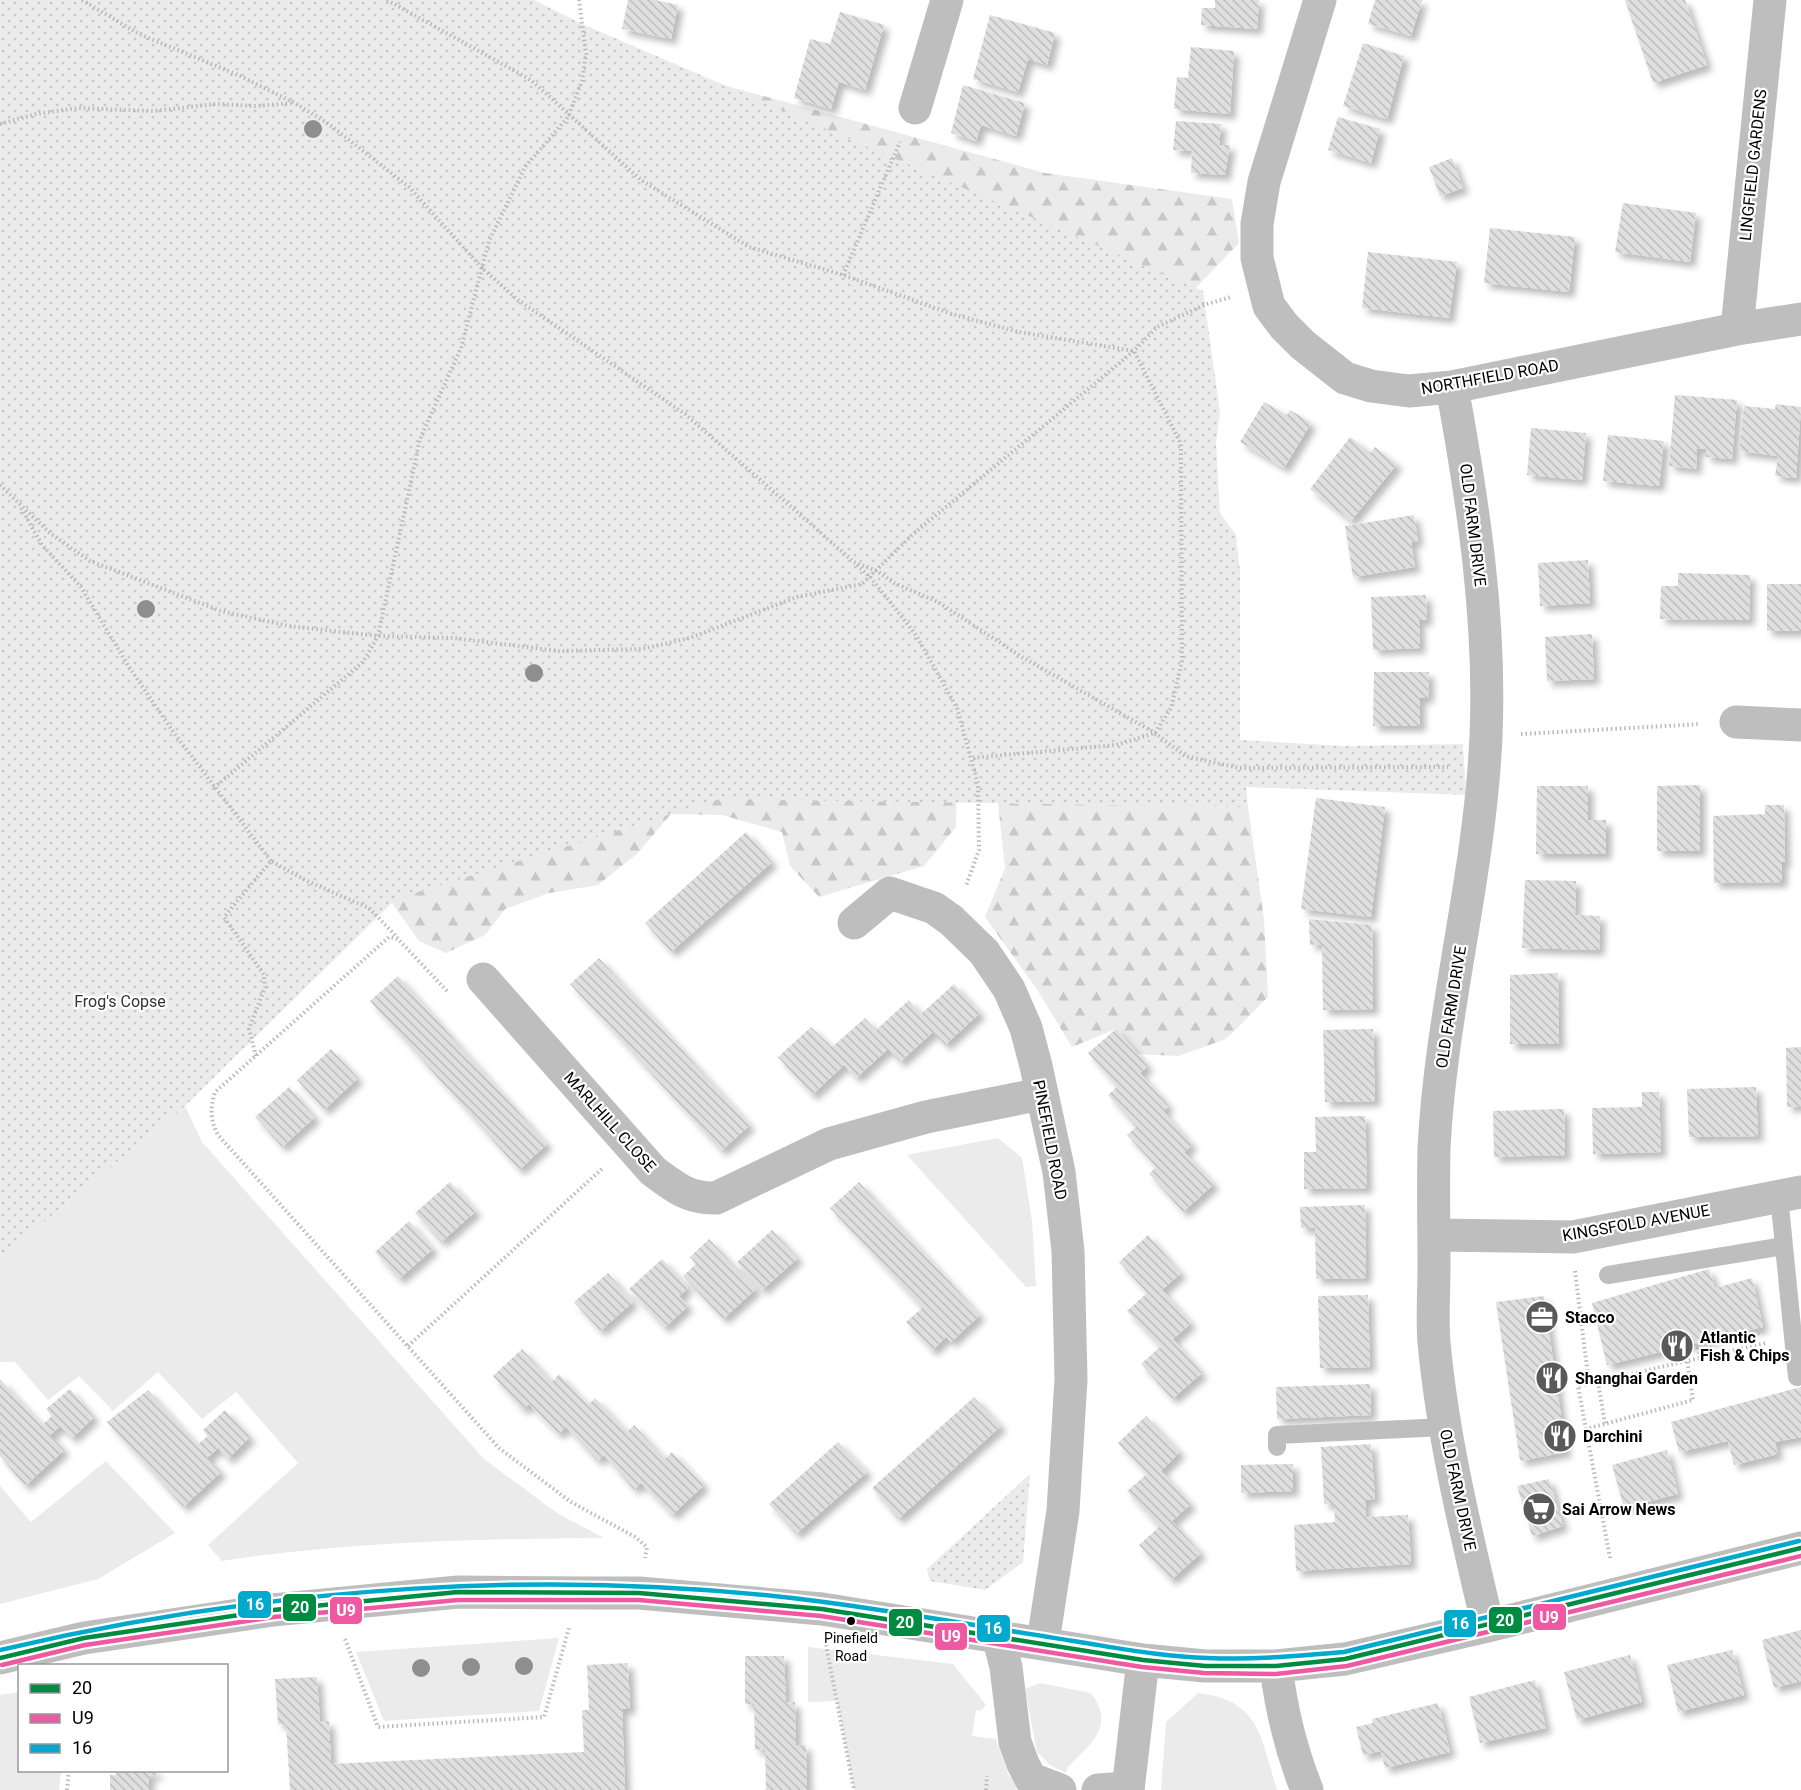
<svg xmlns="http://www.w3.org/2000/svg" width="1801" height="1790" viewBox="0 0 1801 1790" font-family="Roboto,sans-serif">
  <defs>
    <pattern id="forest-firs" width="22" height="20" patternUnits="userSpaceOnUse" patternTransform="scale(1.5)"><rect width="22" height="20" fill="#ebebeb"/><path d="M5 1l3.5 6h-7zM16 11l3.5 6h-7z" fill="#c8c8c8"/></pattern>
    <pattern id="park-dots" width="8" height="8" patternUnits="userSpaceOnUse" patternTransform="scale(1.5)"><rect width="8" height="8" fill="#ebebeb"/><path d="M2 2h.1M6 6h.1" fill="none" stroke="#c8c8c8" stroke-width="1.8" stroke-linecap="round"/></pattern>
    <pattern id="building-back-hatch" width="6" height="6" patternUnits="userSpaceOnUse" patternTransform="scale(1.5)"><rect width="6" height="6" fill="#dfdfdf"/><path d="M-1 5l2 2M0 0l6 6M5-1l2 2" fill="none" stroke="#bebebe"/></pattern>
    <filter id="shadow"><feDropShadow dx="5.5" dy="5.5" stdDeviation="3" flood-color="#0004"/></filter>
  </defs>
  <rect width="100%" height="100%" fill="#fff"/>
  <path fill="#ebebeb" d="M185,1106l17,36 282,317 73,54 47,25c-128,1 -255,3 -382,23l-14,-16 90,-82 -62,-71 -34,27 -44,-47 -45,39 -34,-35 -31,24 -33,-38h-15v-104z
    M998,1138l24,20 10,63 4,65 -10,1 -119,-132z
    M106,1461l69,72 -77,46 -98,25v-118l31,36z
    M559,1638l-20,73 -155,10 -28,-69z
    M808,1647l145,17 33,41 -5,6 -5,-1 -4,26 24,3 13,37 17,14h-172l-17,-89 -29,1z
    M1040,1683l51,10c25,34 0,50 -23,74l-2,6 -16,-8 -13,-13 -12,-63z
    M19,1692l1,78 41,1 -2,19h-59v-95z
    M1198,1693c63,7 63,46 79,97h-116l5,-68z"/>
  <path fill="url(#forest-firs)" d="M705,80l340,93 187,26 7,44 -57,59z
    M347,713l610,54 -1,60 -32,39 -105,31 -29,-31 -8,-34 -60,-17 -51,-1 -33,39 -40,32 -49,8 -44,16 -20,26 -39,18 -27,-12 -44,-62z
    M998,803l250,4 16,112 4,78 -42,42 -48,17 -40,-2 -22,-25 -44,18 -34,-56 -53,-74 20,-49z"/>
  <path fill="url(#park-dots)" d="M0,0h534l48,24 621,267 17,121 -4,31 4,70 16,22 4,37v168l103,6 120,-2 3,51 -220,-8 2,20 -528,-8 -324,100 -211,207 -185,152z
    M1030,1474l-7,88 -38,28 -55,-9 -3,-12z"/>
  <path fill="url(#building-back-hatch)" filter="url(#shadow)" d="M628,0h27l23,5 -7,34 -49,-10z
    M1215,0h44l-2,29 -56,-4 1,-17h13z
    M1375,0h47l-11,36 -43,-12z
    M1625,0h60l22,65 -54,18z
    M840,12l44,13 -19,65 -26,-8 -8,27 -37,-11 16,-59 20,5z
    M990,15l65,18 -8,32 -19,-6 -10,33 -45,-13z
    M1363,43l41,13 -17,63 -44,-13z
    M1191,47l43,4 -4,63 -56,-5 3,-32 11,1z
    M963,85l62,18 -9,33 -35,-11 -5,16 -25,-8z
    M1338,117l42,12 -9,34 -43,-13z
    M1176,121l45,3 -2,21h11l-5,30 -34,-2 1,-22 -19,-1z
    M1452,158l11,30 -23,8 -11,-29z
    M1623,203l73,10 -6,49 -75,-10z
    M1490,228l85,9 -6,55 -85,-9z
    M1368,252l89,10 -8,56 -87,-10z
    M1675,395l62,5 -5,59 -26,-2v-8l-9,-1 -1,21 -27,-3z
    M1264,402l23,13 3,-5 21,13 -27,45 -44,-26z
    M1776,404l25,3 -5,71 -21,-2 3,-20 -39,-5 5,-45 31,3z
    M1531,428l55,5 -4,47 -55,-5z
    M1608,435l56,6 -5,45 -56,-5z
    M1350,437l21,16 4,-6 22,17 -46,57 -41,-32z
    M1414,515l4,26 -7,1 4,25 -62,10 -8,-51z
    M1588,560l2,43 -50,3 -2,-43z
    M1678,573l72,2 -1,45 -89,-1 1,-33h17z
    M1767,584h34v47h-34z
    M1426,595l1,25h-8l1,28 -47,2 -2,-53z
    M1592,634l2,45 -47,2 -2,-44z
    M1374,672h55l-1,26h-8v28h-47z
    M1700,785v66h-43v-65z
    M1537,786h51v34h18v34h-70z
    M1316,798l69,9 -14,110 -70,-8z
    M1765,805h19l1,57h-3v20l-68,1 -1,-67 52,-2z
    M746,832l26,30 -101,90 -26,-29z
    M1525,880l51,1 -1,34 25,1 -1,34 -77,-2z
    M1309,919l63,6 1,84 -50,1 -1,-66 -12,1z
    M599,958l151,167 -29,26 -151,-167z
    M1558,973l1,71h-49v-69z
    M398,976l149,168 -28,26 -149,-169z
    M954,984l26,29 -35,32 -12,-13 -33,30 -12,-13 -32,29 -12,-13 -32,30 -34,-38 33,-30 21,20 33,-29 11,12 33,-30 12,14z
    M1116,1029l32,37 -8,7 29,33 -6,5 29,34 -8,7 30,32 -31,28 -34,-38 7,-7 -29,-32 9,-8 -28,-32 9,-8 -29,-34z
    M1373,1029l2,72 -50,1 -2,-72z
    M1801,1047v59l-14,1 -1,-59z
    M331,1049l27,29 -34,32 -27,-30z
    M289,1087l26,30 -33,30 -27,-30z
    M1756,1087l2,49 -69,1 -2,-48z
    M1642,1092h17l2,60 -68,2 -1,-46 50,-1z
    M1564,1109l1,46 -71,2 -1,-46z
    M1365,1116l2,72 -63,1v-37h12l-1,-35z
    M450,1182l26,29 -35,31 -26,-29z
    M859,1182l121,133 -29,27 -5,-5 -14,14 -26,-29 16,-14 -92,-100z
    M1365,1205l1,73 -50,1 -1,-51h-14l-1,-21z
    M409,1221l24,28 -34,30 -24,-27z
    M772,1230l26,28 -36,32 -25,-28z
    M1148,1235l33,38 -19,17 29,33 -18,16 29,34 -30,26 -31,-35 19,-17 -33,-36 20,-18 -28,-31z
    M709,1239l47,50 -33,30 -40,-43 13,-12 -6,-7z
    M662,1259l26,29 -9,8 9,10 -24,22 -35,-39z
    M1709,1269l6,19 37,-10 11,49 -156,38 -15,-62z
    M608,1273l25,29 -33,29 -26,-29z
    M1368,1295l2,72 -50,1 -2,-72z
    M1544,1296l22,156 -46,9 -24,-159z
    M522,1349l30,33 7,-8 29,31 7,-7 32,34 7,-7 31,34 7,-7 32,33 -32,30 -31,-32 -7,7 -30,-35 -7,6 -31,-34 -8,7 -29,-30 -6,6 -30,-34z
    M0,1379l42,46 10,-9 -6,-7 24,-20 24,28 -22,21 -12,-12 -10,9 14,15 -39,36 -25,-30z
    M1370,1384l1,31 -94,4 -1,-32z
    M1801,1387v50l-26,5 3,12 -44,11 -6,-24 -49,11 -8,-30z
    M148,1390l49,55 11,-9 -5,-6 22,-20 25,27 -22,22 -10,-11 -11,10 14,14 -38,35 -76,-85z
    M974,1397l27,29 -103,93 -26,-31z
    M1146,1416l34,36 -19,19 30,33 -19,17 29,32 -30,27 -32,-35 20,-18 -32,-36 20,-17 -29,-31z
    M838,1442l29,30 -71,62 -27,-30z
    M1371,1444l4,55 -10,1 1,17 42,-2 3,49 -115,7 -2,-46 41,-3 -1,-18h-10l-3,-57z
    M1667,1450l11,44 -54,14 -12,-43z
    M1293,1464v27l-52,2v-28z
    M1549,1479l14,47 -31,10 -15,-50z
    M1801,1630v51l-27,7 -12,-48z
    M1732,1650l12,45 -66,17 -11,-47z
    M1630,1655l12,47 -65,18 -13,-48z
    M745,1656h39l2,47 9,-1 1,44 10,-1 1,45h-41l-1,-41 -10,1 -1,-46h-9z
    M628,1663l2,46h-8l3,81h-335l-4,-66h-8l-3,-45 42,-2 3,45 9,-1 2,43 253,-12 -2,-42h7l-2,-45z
    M1535,1680l11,48 -66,15 -11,-46z
    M1438,1703l12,49 -65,16 -4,-17 -18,4 -7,-28 17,-4 -1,-4z
    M115,1770h41l1,5h-8v15h-39v-15h6z"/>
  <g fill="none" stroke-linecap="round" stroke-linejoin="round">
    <path stroke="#b9b9b9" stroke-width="4" stroke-dasharray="1.5 3" stroke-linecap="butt" d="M82,0l57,34 99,41 57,28 35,22 79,62 73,81 36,32 167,114 169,148 23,9 17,12 44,19 84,55 133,76 30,23 54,12 209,-1
      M387,0l144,80 110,100 108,67 94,28 109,39 67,18 115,19 47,93 1,217 -11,47 -16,25 -39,12 -145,13
      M0,124l36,-10 41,-6 77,3 62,-7 40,2 38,-3
      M843,275l57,-133
      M0,485l51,49 39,27 131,50 68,15 89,10 75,2 106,13 83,-2 48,-11 107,-41 65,-13 49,-48 223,-185 23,-24 47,-22 27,-8
      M21,508l21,37 39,42 48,80 45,66 97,128
      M857,565l14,13 45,57 41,73 21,76 1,66 -13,36
      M1521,734l179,-10
      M214,788l149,-126 15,-26 42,-197 41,-91 28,-107 36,-74 43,-50 14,-36 4,-27 -7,-54
      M447,991l-49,-52 -9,-2 -174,155c-5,16 -5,28 3,43l281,313 72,54 64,35 12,10 -2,11
      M256,1056l-7,-27 16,-42 -1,-12 -40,-58 47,-56 36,20 62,27 29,30
      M1575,1271l14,113
      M408,1346l196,-179
      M1700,1358l-2,-10 65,-16
      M1598,1382l7,42
      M1586,1429l-8,-43 188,-43
      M1610,1558l-24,-129 107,-29 -6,-40
      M345,1639l33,88 166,-10 25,-89
      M826,1645l28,145
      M67,1790l2,-20
      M986,1790l1,-14"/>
    <path stroke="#bebebe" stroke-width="18" d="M1779,1196l18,181 4,-1
      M1608,1275l176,-29
      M1277,1447v-12l168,-8"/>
    <path stroke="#bebebe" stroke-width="33" d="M1320,0l-56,182 -7,42v34l12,48 15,20 19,19 42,33 26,8 38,5 43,-4 285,-58 64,-10
      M915,108l32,-108
      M1737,329l33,-329
      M1452,387c21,115 39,232 34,349 -6,139 -45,274 -52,412 -1,40 0,80 0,119 0,25 -2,51 0,76 9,96 32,189 54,283
      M1736,722l65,3
      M854,923l36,-30 44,15 17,12 33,32 25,37 17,39 10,38 23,106 9,79 3,128 -8,132 -20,131
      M483,979l170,192c21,16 36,28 63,27l113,-54 97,-27 115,-23
      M1434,1235l139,2 228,-45
      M998,1636l8,31 9,75 8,22 8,15 29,11
      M0,1658l84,-20 189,-28 185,-18 129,1h52l183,16 321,51 62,6h71l69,-7 143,-33 313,-78
      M1276,1666c5,43 15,84 31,124
      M1098,1790l30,-2
      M1128,1790l15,-130"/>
    <defs>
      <path id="bus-1" d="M0,1658l84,-20 189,-28 185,-18 181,1 183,16 321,51 62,6h71l69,-7 456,-111"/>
      <path id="bus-2" d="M2,1665l83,-20 189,-28 184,-17h181l182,16 321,51 62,6 72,1 71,-8 454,-110"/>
      <path id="bus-3" d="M0,1650c268,-63 551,-84 824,-48 83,11 166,26 249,39 45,7 90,16 135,17 46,2 90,-2 136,-6l455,-111"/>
    </defs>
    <use href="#bus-1" stroke="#fff" stroke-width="9"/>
    <use href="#bus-2" stroke="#fff" stroke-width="9"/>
    <use href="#bus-3" stroke="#fff" stroke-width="9"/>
    <use href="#bus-1" stroke="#008b43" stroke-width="4.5"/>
    <use href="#bus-2" stroke="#ef59a1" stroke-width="4.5"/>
    <use href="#bus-3" stroke="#00a9ce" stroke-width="4.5"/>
  </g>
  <g fill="#8e8e8e">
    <circle cx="313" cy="129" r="9"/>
    <circle cx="146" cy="609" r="9"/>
    <circle cx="534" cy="673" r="9"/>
    <circle cx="524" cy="1666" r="9"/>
    <circle cx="471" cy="1667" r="9"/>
    <circle cx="421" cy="1668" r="9"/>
  </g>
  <defs>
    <symbol id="office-disc" viewBox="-11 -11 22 22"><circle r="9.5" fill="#595959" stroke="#fff"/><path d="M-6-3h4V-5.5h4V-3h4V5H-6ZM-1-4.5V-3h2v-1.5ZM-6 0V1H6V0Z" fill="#fff"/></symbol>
    <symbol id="restaurant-disc" viewBox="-11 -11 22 22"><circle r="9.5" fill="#595959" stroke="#fff"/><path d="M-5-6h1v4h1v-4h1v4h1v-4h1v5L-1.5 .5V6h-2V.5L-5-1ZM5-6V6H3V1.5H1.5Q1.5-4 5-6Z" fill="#fff"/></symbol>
    <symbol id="supermarket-disc" viewBox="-11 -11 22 22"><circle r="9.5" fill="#595959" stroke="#fff"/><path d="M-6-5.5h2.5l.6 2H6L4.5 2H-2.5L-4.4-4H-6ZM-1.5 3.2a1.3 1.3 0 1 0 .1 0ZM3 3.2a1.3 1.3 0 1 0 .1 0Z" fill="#fff"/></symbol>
  </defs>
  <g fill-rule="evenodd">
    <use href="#office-disc" x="1523" y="1298" width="38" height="38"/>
    <use href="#restaurant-disc" x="1658" y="1327" width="38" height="38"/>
    <use href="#restaurant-disc" x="1533" y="1359" width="38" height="38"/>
    <use href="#restaurant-disc" x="1541" y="1417" width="38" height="38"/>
    <use href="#supermarket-disc" x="1520" y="1490" width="38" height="38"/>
  </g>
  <circle fill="#000" stroke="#fff" stroke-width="2" cx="851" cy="1621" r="5"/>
  <g text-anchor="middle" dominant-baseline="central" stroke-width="4.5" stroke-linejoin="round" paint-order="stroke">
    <g font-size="14" fill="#000" stroke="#fff">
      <text x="851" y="1638">Pinefield<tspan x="851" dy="18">Road</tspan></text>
    </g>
    <g font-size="16" fill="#000" stroke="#fff">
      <text transform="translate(1753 165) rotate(-84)">LINGFIELD GARDENS</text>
      <text transform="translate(1490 377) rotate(-10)">NORTHFIELD ROAD</text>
      <text transform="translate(1473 525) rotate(83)">OLD FARM DRIVE</text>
      <text transform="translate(1451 1007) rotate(-81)">OLD FARM DRIVE</text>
      <text transform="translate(610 1122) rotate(48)">MARLHILL CLOSE</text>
      <text transform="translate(1050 1140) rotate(79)">PINEFIELD ROAD</text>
      <text transform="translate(1636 1223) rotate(-10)">KINGSFOLD AVENUE</text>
      <text transform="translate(1458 1490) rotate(78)">OLD FARM DRIVE</text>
    </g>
    <g font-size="16" fill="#323232" stroke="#fff">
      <text x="120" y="1001">Frog's Copse</text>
    </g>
    <g font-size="16" font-weight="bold" fill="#000" stroke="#fff" text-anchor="start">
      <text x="1565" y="1317">Stacco</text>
      <text x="1700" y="1337">Atlantic<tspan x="1700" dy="18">Fish &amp; Chips</tspan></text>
      <text x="1575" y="1378">Shanghai Garden</text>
      <text x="1583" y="1436">Darchini</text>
      <text x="1562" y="1509">Sai Arrow News</text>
    </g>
  </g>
  <g stroke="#fff" stroke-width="2">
    <rect x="237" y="1590" width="35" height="29" rx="6" fill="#00a9ce"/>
    <rect x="282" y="1593" width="35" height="29" rx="6" fill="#008b43"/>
    <rect x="329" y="1596" width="34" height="29" rx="6" fill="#ef59a1"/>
    <rect x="1532" y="1603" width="35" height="28" rx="6" fill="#ef59a1"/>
    <rect x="1488" y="1606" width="35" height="28" rx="6" fill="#008b43"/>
    <rect x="888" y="1608" width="35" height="29" rx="6" fill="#008b43"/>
    <rect x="1443" y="1609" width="34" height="29" rx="6" fill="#00a9ce"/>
    <rect x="976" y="1614" width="35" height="29" rx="6" fill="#00a9ce"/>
    <rect x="934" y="1622" width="34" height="29" rx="6" fill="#ef59a1"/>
  </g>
  <g font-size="16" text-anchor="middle" font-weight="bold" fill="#fff">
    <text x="255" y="1610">16</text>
    <text x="300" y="1613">20</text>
    <text x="346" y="1616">U9</text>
    <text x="1549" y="1623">U9</text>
    <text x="1505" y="1626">20</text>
    <text x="905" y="1628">20</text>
    <text x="1460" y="1629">16</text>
    <text x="993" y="1634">16</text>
    <text x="951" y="1642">U9</text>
  </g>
  <rect x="18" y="1664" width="210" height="108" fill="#ffffff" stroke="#999999" stroke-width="1.5"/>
  <rect x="30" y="1684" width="30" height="9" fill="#008b43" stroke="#999999" stroke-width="1.5"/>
  <text x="72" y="1694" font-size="18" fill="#000000">20</text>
  <rect x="30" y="1714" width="30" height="9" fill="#ef59a1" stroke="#999999" stroke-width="1.5"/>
  <text x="72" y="1724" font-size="18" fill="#000000">U9</text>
  <rect x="30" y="1744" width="30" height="9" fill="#00a9ce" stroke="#999999" stroke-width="1.5"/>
  <text x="72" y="1754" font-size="18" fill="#000000">16</text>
</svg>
